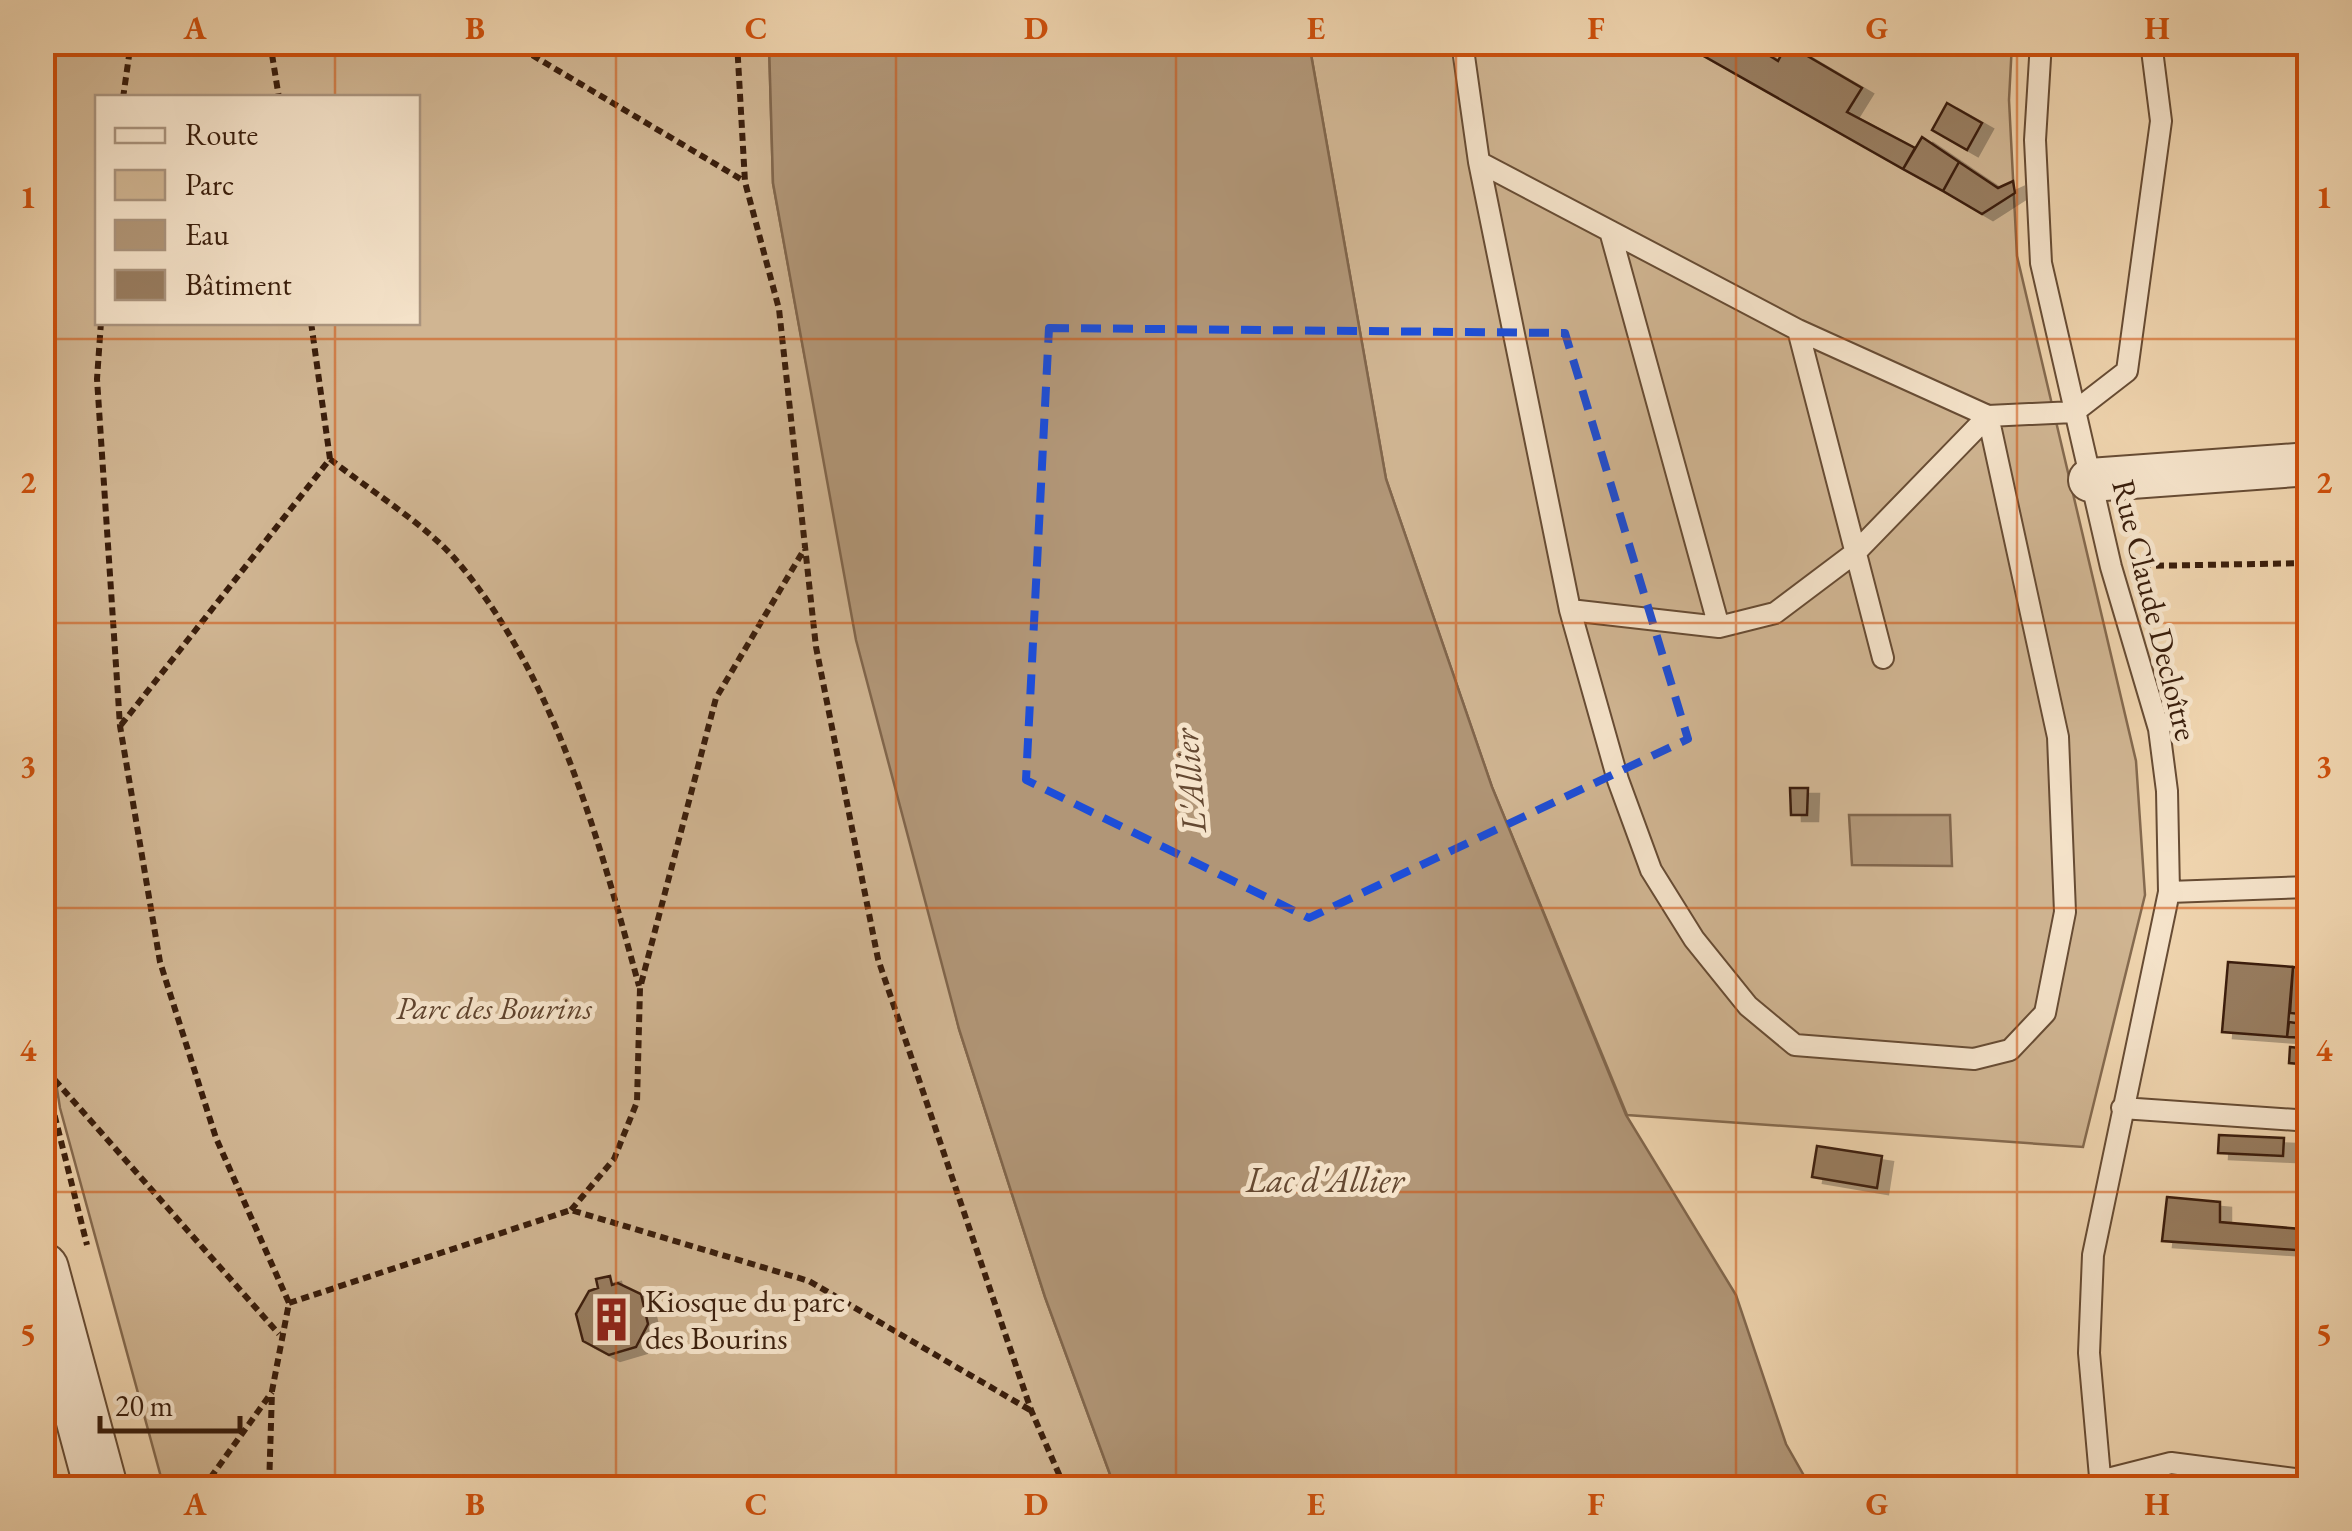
<svg xmlns="http://www.w3.org/2000/svg" width="2352" height="1531" viewBox="0 0 2352 1531" font-family="'EB Garamond',serif">
  <defs>
    <filter id="shadow"><feDropShadow dx="11" dy="6" stdDeviation="0" flood-color="#0004"/></filter>
  </defs>
  <rect width="100%" height="100%" fill="#efd4ae"/>
  <filter id="stains"><feTurbulence type="fractalNoise" baseFrequency=".002" numOctaves="4"/><feColorMatrix values="0 0 0 0 .2 0 0 0 0 .09 0 0 0 0 .02 0 0 0 .5 -.17"/></filter>
  <radialGradient id="worn" r=".72"><stop offset=".6" stop-color="#630" stop-opacity="0"/><stop offset="1" stop-color="#630" stop-opacity=".3"/></radialGradient>
  <path fill="#d0b592" stroke="#856a4f" stroke-width="2.5" fill-rule="evenodd" d="M42,43h727l4,140 32,175 154,671 86,268 70,191h-951l-104,-380 -17,-108zM98,98h320v224h-320z
    M1309,43h703l-3,57 8,156 119,505 9,134 -62,252 -456,-32 -135,-328 -106,-308z"/>
  <path fill="#b19677" stroke="#81664c" stroke-width="2.5" d="M769,43h540l77,436 106,308 134,328 110,180 50,149 25,44h-696l-70,-191 -86,-268 -103,-389 -83,-457z
    M1849,815h101l2,51 -100,-1z"/>
  <path fill="#987d60" stroke="#3a1e0c" stroke-width="2.5" filter="url(#shadow)" d="M1679,42h69l30,19 9,-17 75,44 -15,24 68,36 -12,21z
    M1947,103l35,20 -15,27 -35,-20z
    M1922,137l37,25 -16,29 -40,-22z
    M1959,162l39,26 15,-7 2,12 -33,21 -39,-23z
    M1790,788h18l-1,27h-16z
    M2228,962l65,5 -6,70 -65,-5z
    M2293,967l17,2v46l-20,-2z
    M2289,1022l21,3v13l-23,-1z
    M2290,1047l20,2v16l-21,-2z
    M2219,1135l65,3 -1,18 -65,-3z
    M1817,1146l65,10 -5,32 -65,-11z
    M2167,1197l53,5v20l81,7v7l9,1v14l-148,-10z
    M610,1276l2,9 6,-2 23,11 7,30 -12,23 -27,8 -26,-14 -7,-27 13,-23 9,-3 -2,-9z"/>
  <g fill="none" stroke-linecap="round" stroke-linejoin="round">
    <defs>
      <path id="service" d="M1462,42l17,120 91,448 48,170 33,90 43,69 54,67 47,39 179,14 36,-9 35,-37 20,-101 -7,-175 -70,-321
        M2041,42l-6,98 6,123 70,304 48,162 8,62 2,101 -76,363 -4,98 12,135
        M1479,162l319,168 190,86 86,-4 53,-41 34,-250 -10,-79
        M1610,231l109,396
        M1798,330l85,328
        M1570,610l149,17 56,-14 81,-61 132,-136
        M2169,892l141,-5
        M2122,1108l188,13
        M2100,1481l71,-18 139,18"/>
      <path id="minor" d="M2090,480l220,-16"/>
      <path id="tertiary" d="M42,1269l59,219"/>
    </defs>
    <use href="#service" stroke="#674c34" stroke-width="24"/>
    <use href="#minor" stroke="#674c34" stroke-width="46"/>
    <use href="#tertiary" stroke="#674c34" stroke-width="56"/>
    <path stroke="#3a1e0c" stroke-width="6" stroke-dasharray="8 5" stroke-linecap="butt" d="M270,42l9,56
      M510,42l234,139
      M737,42l8,140 34,127 37,338 62,312 153,451 34,78
      M123,98l8,-56
      M101,322l-4,57 23,347 40,236 56,176 73,165 -17,88 -3,97
      M330,459c39,31 95,65 126,101 100,117 143,281 183,426
      M2143,566l167,-3
      M121,725l209,-266 -19,-137
      M42,1065l45,180
      M46,1070l233,264
      M571,1210l43,-51 23,-57 3,-114 76,-290 89,-150
      M289,1303l282,-93 238,71 221,129
      M203,1488l69,-96"/>
    <use href="#service" stroke="#f5e3ca" stroke-width="20"/>
    <use href="#minor" stroke="#f5e3ca" stroke-width="42"/>
    <use href="#tertiary" stroke="#f5e3ca" stroke-width="52"/>
  </g>
  <path fill="none" stroke="#1d4ed8" stroke-width="8" stroke-dasharray="20 12" stroke-linejoin="round" d="M1049,328l516,5 123,406 -379,179 -283,-138z"/>
  <path fill="none" stroke="#ce500c" stroke-width="2.5" stroke-opacity="0.55" d="M335,42v56M616,42v1446M896,42v1446M1176,42v1446M1456,42v1446M1736,42v1446M2017,42v1446M335,322v1166M42,339h2268M42,623h2268M42,908h2268M42,1192h2268"/>
  <defs>
    <symbol id="building-bare" viewBox="-9 -9 18 18"><path d="M-4-6H4V6H1V3H-1V6H-4ZM-2.5-4.3h1.7v1.8h-1.7ZM.8-4.3h1.7v1.8H.8ZM-2.5-1h1.7V.8h-1.7ZM.8-1h1.7V.8H.8Z" fill="#8f2418" stroke="#f5e3ca" stroke-width="2.5" paint-order="stroke"/></symbol>
  </defs>
  <g fill-rule="evenodd">
    <use href="#building-bare" x="580" y="1288" width="63" height="63"/>
  </g>
  <g text-anchor="middle" dominant-baseline="central" stroke-width="10" stroke-linejoin="round" paint-order="stroke">
    <g font-size="32" fill="#3a1e0c" stroke="#f5e3ca">
      <text transform="translate(2155 610) rotate(76)">Rue Claude Decloître</text>
    </g>
    <g font-size="32" font-style="italic" fill="#60442e" stroke="#f5e3ca">
      <text x="494" y="1008">Parc des Bourins</text>
    </g>
    <g font-size="32" fill="#3a1e0c" stroke="#f5e3ca" text-anchor="start">
      <text x="645" y="1301">Kiosque du parc<tspan x="645" dy="37">des Bourins</tspan></text>
    </g>
    <g font-size="35" font-style="italic" fill="#644831" stroke="#f5e3ca">
      <text transform="translate(1189 781) rotate(-95)">L'Allier</text>
      <text x="1325" y="1179">Lac d'Allier</text>
    </g>
  </g>
  <rect width="2352" height="1531" fill="none" stroke="#efd4ae" stroke-width="110"/>
  <rect x="95" y="95" width="325" height="230" fill="#f5e3ca" stroke="#aa947e" stroke-width="2.5"/>
  <rect x="115" y="128" width="50" height="15" fill="#f5e3ca" stroke="#aa947e" stroke-width="2.5"/>
  <text x="185" y="145" font-size="30" fill="#3a1e0c">Route</text>
  <rect x="115" y="170" width="50" height="30" fill="#d0b592" stroke="#aa947e" stroke-width="2.5"/>
  <text x="185" y="195" font-size="30" fill="#3a1e0c">Parc</text>
  <rect x="115" y="220" width="50" height="30" fill="#b19677" stroke="#aa947e" stroke-width="2.5"/>
  <text x="185" y="245" font-size="30" fill="#3a1e0c">Eau</text>
  <rect x="115" y="270" width="50" height="30" fill="#987d60" stroke="#aa947e" stroke-width="2.5"/>
  <text x="185" y="295" font-size="30" fill="#3a1e0c">Bâtiment</text>
  <path d="M100 1416v15h140v-15" fill="none" stroke="#3a1e0c" stroke-width="5"/>
  <text x="115" y="1416" font-size="30" fill="#3a1e0c" stroke="#f5e3ca" stroke-width="8" paint-order="stroke">20 m</text>
  <rect x="55" y="55" width="2242" height="1421" fill="none" stroke="#ce500c" stroke-width="4"/>
  <g font-size="32" text-anchor="middle" font-weight="bold" fill="#ce500c">
    <text x="195" y="39">A</text>
    <text x="475" y="39">B</text>
    <text x="756" y="39">C</text>
    <text x="1036" y="39">D</text>
    <text x="1316" y="39">E</text>
    <text x="1596" y="39">F</text>
    <text x="1877" y="39">G</text>
    <text x="2157" y="39">H</text>
    <text x="28" y="208">1</text>
    <text x="2324" y="208">1</text>
    <text x="28" y="493">2</text>
    <text x="2324" y="493">2</text>
    <text x="28" y="777">3</text>
    <text x="2324" y="777">3</text>
    <text x="28" y="1061">4</text>
    <text x="2324" y="1061">4</text>
    <text x="28" y="1345">5</text>
    <text x="2324" y="1345">5</text>
    <text x="195" y="1515">A</text>
    <text x="475" y="1515">B</text>
    <text x="756" y="1515">C</text>
    <text x="1036" y="1515">D</text>
    <text x="1316" y="1515">E</text>
    <text x="1596" y="1515">F</text>
    <text x="1877" y="1515">G</text>
    <text x="2157" y="1515">H</text>
  </g>
  <rect width="100%" height="100%" filter="url(#stains)"/>
  <rect width="100%" height="100%" fill="url(#worn)"/>
</svg>
